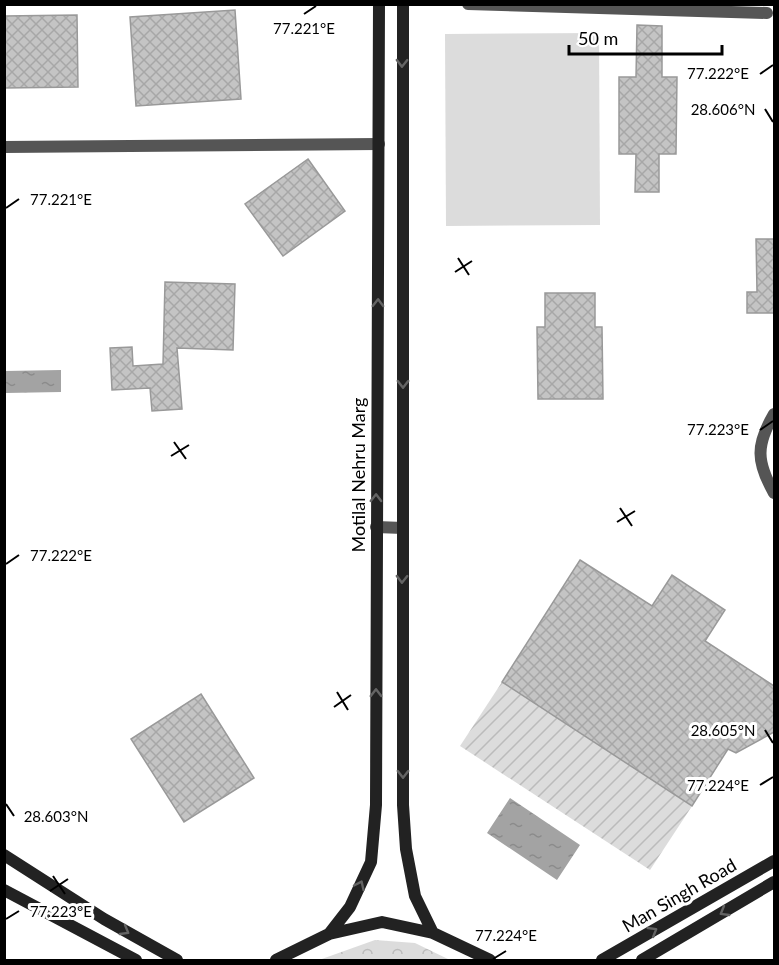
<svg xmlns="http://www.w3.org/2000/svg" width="779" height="965" viewBox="0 0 779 965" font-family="Lato,sans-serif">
  <defs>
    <pattern id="park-crowns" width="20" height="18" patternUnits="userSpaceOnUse" patternTransform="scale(1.5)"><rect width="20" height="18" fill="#dcdcdc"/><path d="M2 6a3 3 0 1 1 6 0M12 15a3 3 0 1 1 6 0" fill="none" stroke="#bbb"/></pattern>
    <pattern id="garden-furrows" width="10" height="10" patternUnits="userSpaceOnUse" patternTransform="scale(1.5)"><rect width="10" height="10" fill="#dcdcdc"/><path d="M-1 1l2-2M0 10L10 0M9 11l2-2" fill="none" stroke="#bbb"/></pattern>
    <pattern id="water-ripples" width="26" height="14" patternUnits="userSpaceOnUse" patternTransform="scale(1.5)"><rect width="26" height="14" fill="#a3a3a3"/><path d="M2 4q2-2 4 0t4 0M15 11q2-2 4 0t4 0" fill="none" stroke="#8b8b8b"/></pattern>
    <pattern id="building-cross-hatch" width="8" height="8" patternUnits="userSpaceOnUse" patternTransform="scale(1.5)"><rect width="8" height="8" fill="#c4c4c4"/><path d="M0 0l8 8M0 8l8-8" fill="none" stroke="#a7a7a7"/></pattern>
  </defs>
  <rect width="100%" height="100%" fill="#fff"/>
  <path fill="#dcdcdc" d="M599,33l1,192 -154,1 -1,-192z"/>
  <path fill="url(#park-crowns)" d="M375,940l40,3 35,17h-131z"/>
  <path fill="url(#garden-furrows)" d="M502,682l190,124 -42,64 -190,-124z"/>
  <path fill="url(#water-ripples)" d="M61,370v22l-55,1 -1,-22z
    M510,798l70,47 -23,35 -70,-47z"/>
  <path fill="url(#building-cross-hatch)" stroke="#999" stroke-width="1.5" d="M235,10l6,89 -105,7 -6,-89z
    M77,15l1,72 -74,1v-72z
    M637,25l25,1v51h15l-1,77h-17v38h-24l1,-38h-17v-77h17z
    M308,159l37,52 -62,45 -38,-52z
    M756,239h18v74h-27v-21h10z
    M165,282l70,2 -2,66 -56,-2 5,61 -30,2 -2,-23 -38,2 -2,-42 22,-1 1,19 30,-2z
    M545,293h50v34h7l1,72h-65l-1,-72h8z
    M580,560l72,46 20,-31 53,35 -20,31 69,45v46l-38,21 -8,-4 -36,57 -190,-124z
    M201,694l53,84 -70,44 -53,-83z"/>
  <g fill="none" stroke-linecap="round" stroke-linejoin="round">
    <path stroke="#555" stroke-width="12" d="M468,4l299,9
      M376,527l27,1"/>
    <path stroke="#555" stroke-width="12" d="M4,147l375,-3
      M774,414c-18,31 -18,47 0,79"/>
    <path stroke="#222" stroke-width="12" d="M403,4v801l3,44 9,47 18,37
      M4,855l100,64 73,41
      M4,890l132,70
      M329,934l21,-27 21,-45 5,-57 3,-801
      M276,960l53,-26 53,-12 51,11 57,27
      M602,960l172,-99
      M642,960l132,-78"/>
  </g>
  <defs><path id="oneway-chevron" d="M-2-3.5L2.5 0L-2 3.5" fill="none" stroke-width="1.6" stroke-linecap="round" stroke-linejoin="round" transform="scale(1.5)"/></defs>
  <g stroke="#646464">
    <use href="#oneway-chevron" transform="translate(402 63) rotate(91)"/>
    <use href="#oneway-chevron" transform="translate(378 303) rotate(-89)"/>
    <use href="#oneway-chevron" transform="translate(403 384) rotate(90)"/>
    <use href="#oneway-chevron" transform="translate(376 498) rotate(-89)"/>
    <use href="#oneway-chevron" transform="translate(402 579) rotate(91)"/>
    <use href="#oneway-chevron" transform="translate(376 693) rotate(-90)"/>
    <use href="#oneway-chevron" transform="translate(403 774) rotate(90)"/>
    <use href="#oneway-chevron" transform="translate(360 885) rotate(-65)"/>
    <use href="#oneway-chevron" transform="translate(724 912) rotate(150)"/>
    <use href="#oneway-chevron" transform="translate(125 931) rotate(30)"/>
    <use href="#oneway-chevron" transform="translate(653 931) rotate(-31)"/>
  </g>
  <path fill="none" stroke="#000" stroke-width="2" d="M304,14l12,-8M760,74l13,-9M765,109l8,13M6,208l13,-9M458,258l11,17M455,272l17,-11M760,430l13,-9M174,442l12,17M171,456l18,-11M620,508l12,18M617,522l18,-11M6,564l13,-9M337,692l11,18M334,707l17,-12M765,730l8,13M760,785l13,-8M6,804l8,12M53,876l12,18M50,891l18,-12M6,919l13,-8M493,959l13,-8"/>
  <g text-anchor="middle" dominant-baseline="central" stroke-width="6" stroke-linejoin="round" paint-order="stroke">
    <g font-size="18" fill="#000" stroke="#fff">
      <text transform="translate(358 475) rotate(-90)">Motilal Nehru Marg</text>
      <text transform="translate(679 895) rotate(-30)">Man Singh Road</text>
    </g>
  </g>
  <g font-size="15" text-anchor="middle" fill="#000" stroke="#fff" stroke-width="6" stroke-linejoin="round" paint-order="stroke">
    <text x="304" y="34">77.221°E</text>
    <text x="718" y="79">77.222°E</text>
    <text x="723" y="115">28.606°N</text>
    <text x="61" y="205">77.221°E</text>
    <text x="718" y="435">77.223°E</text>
    <text x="61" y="561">77.222°E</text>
    <text x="723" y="736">28.605°N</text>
    <text x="718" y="791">77.224°E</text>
    <text x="56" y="822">28.603°N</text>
    <text x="61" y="917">77.223°E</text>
    <text x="506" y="941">77.224°E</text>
  </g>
  <rect width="779" height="965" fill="none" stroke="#000000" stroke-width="12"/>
  <path d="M569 45v9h153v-9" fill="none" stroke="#000000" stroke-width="3"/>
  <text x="578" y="45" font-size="18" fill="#000000" stroke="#ffffff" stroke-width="4.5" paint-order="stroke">50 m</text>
</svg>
